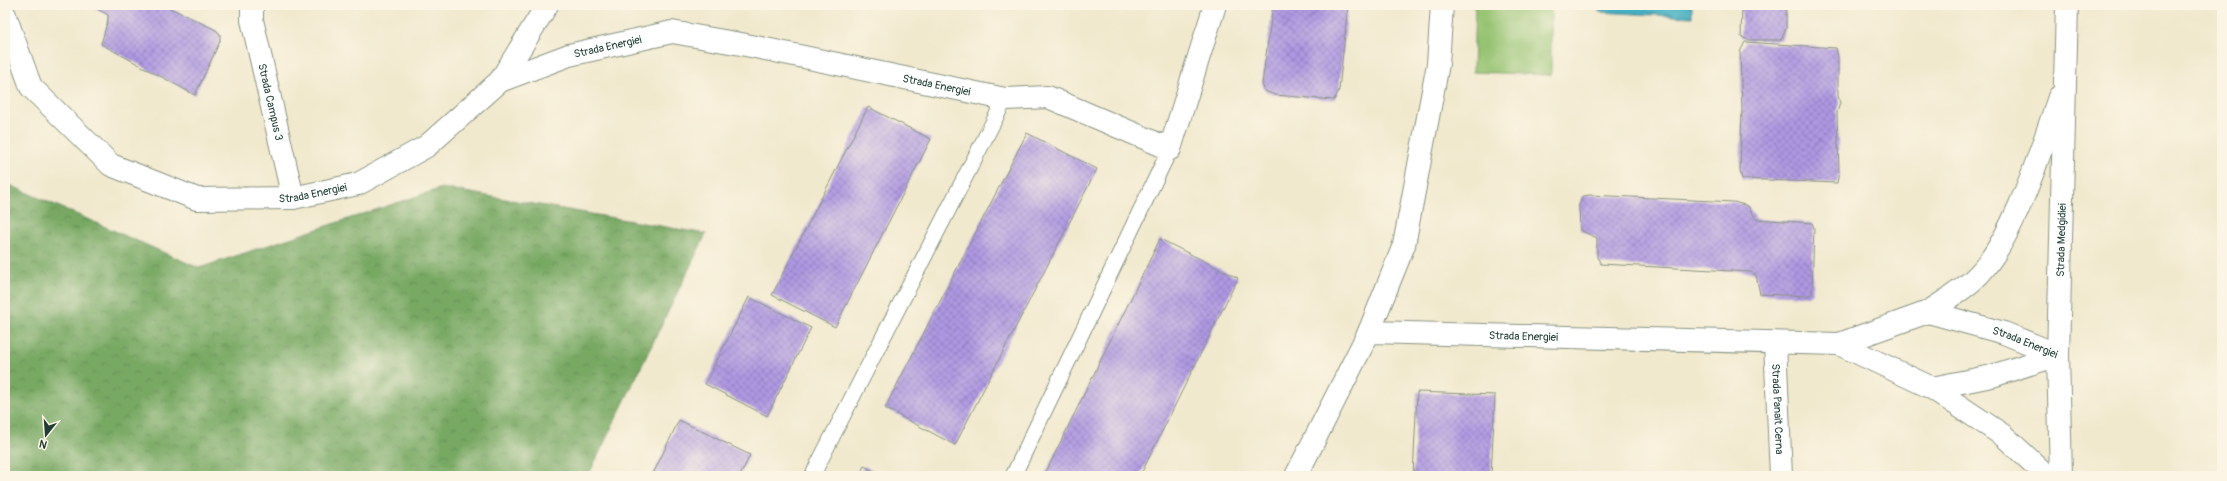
<svg xmlns="http://www.w3.org/2000/svg" width="2227" height="481" viewBox="0 0 2227 481" font-family="Pangolin,sans-serif">
  <defs>
    <pattern id="forest-crowns" width="20" height="18" patternUnits="userSpaceOnUse"><rect width="20" height="18" fill="#78a963"/><path d="M2 6a3 3 0 1 1 6 0M12 15a3 3 0 1 1 6 0" fill="none" stroke="#628b52"/></pattern>
    <pattern id="water-waves" width="16" height="10" patternUnits="userSpaceOnUse"><rect width="16" height="10" fill="#45b0c3"/><path d="M0 5q4-4 8 0t8 0" fill="none" stroke="#39909f"/></pattern>
    <pattern id="building-cross-hatch" width="8" height="8" patternUnits="userSpaceOnUse"><rect width="8" height="8" fill="#af98e3"/><path d="M0 0l8 8M0 8l8-8" fill="none" stroke="#8e7db9"/></pattern>
  </defs>
  <rect width="100%" height="100%" fill="#fcf5e5"/>
  <filter id="ink" filterUnits="userSpaceOnUse"><feTurbulence type="fractalNoise" baseFrequency=".025" numOctaves="2"/><feDisplacementMap in="SourceGraphic" scale="8" xChannelSelector="R" yChannelSelector="G"/><feConvolveMatrix kernelMatrix="1 2 1 2 8 2 1 2 1" color-interpolation-filters="sRGB"/></filter>
  <filter id="wash" filterUnits="userSpaceOnUse"><feTurbulence type="fractalNoise" baseFrequency=".012" numOctaves="4" result="noise"/><feDisplacementMap in="SourceGraphic" scale="16" xChannelSelector="R" yChannelSelector="G"/><feGaussianBlur stdDeviation="0.9" result="paint"/><feColorMatrix in="noise" values="0 0 0 0 0 0 0 0 0 0 0 0 0 0 0 0 0 1.4 0 .05"/><feComposite in="paint" operator="in"/></filter>
  <g filter="url(#wash)">
    <rect width="100%" height="100%" fill="#f1e9ce"/>
    <path fill="url(#forest-crowns)" stroke="#4c734c" d="M5,183l194,85 243,-80 264,46 -118,242h-583z"/>
    <path fill="#95c371" stroke="#5a8052" d="M1475,5h76v70l-78,-3z"/>
    <path fill="url(#water-waves)" stroke="#32767c" d="M1599,5h93v12l-93,-5z"/>
    <g id="blocks">
      <path fill="url(#building-cross-hatch)" d="M90,5h74l52,25 4,4v7l-25,54 -94,-51 7,-24v-5z
        M1273,5h75l-9,85 -5,10 -59,-5 -10,-4 -3,-7z
        M1742,5h44v23l-5,12h-32l-8,-3z
        M1745,42l91,6 2,9v39l2,7 -3,10 2,59 -2,11 -95,-4 -2,-8 2,-61 -2,-58z
        M868,107l63,32 -96,188 -63,-32z
        M1027,133l70,36 -142,276 -70,-37z
        M1590,195l144,7 14,4 8,13 56,4 2,5 -2,65 -4,3 -48,-2 -4,-19 -5,-3 -150,-8 -4,-7v-19l-17,-8 -1,-25 4,-9z
        M1160,239l78,39 -98,198h-96z
        M749,297l62,31 -44,88 -62,-32z
        M1417,392l78,3 -4,81h-78z
        M679,420l71,35 -10,21h-88z
        M864,466l20,10h-25z"/>
    </g>
  </g>
  <g filter="url(#ink)">
    <use href="#blocks" fill-opacity="0" stroke="#889381" stroke-width="1"/>
    <g fill="none" stroke-linecap="round" stroke-linejoin="round">
      <defs>
        <path id="service" d="M812,476l193,-377
          M1013,476l157,-327"/>
        <g id="minor">
          <path id="s1" d="M252,5v15l41,178"/>
          <path id="s2" d="M5,15l26,72 80,78 86,34 96,-1 65,-14 69,-38 73,-65 69,-26 103,-23 69,12 264,55 43,-2 122,52 45,-144"/>
          <path d="M500,81l47,-76"/>
          <path d="M1369,332l35,-87 34,-181 4,-59"/>
          <path id="s3" d="M1775,343l6,133"/>
        </g>
        <g id="tertiary">
          <path d="M1839,344l93,44 60,-12 66,-21"/>
          <path id="s4" d="M1296,476l73,-144 470,12 89,-32 76,21 54,22"/>
        </g>
        <g id="secondary">
          <path d="M1928,312c15,-10 32,-20 45,-32 39,-34 69,-133 86,-183"/>
          <path d="M1932,388l72,48 43,40"/>
          <path id="s5" d="M2061,476l-3,-121 9,-350"/>
        </g>
      </defs>
      <use href="#service" stroke="#889381" stroke-width="17"/>
      <use href="#minor" stroke="#889381" stroke-width="24"/>
      <use href="#tertiary" stroke="#889381" stroke-width="24"/>
      <use href="#secondary" stroke="#889381" stroke-width="24"/>
      <use href="#service" stroke="#fff" stroke-width="15"/>
      <use href="#minor" stroke="#fff" stroke-width="22"/>
      <use href="#tertiary" stroke="#fff" stroke-width="22"/>
      <use href="#secondary" stroke="#fff" stroke-width="22"/>
    </g>
  </g>
  <g text-anchor="middle" dominant-baseline="central" stroke-width="3.5" stroke-linejoin="round" paint-order="stroke">
    <g font-size="11" fill="#1f3d34" stroke="#fcf5e5">
      <text stroke="none"><textPath href="#s2" startOffset="733">Strada Energiei</textPath></text>
      <text stroke="none"><textPath href="#s2" startOffset="1069">Strada Energiei</textPath></text>
      <text stroke="none"><textPath href="#s1" startOffset="99">Strada Campus 3</textPath></text>
      <text stroke="none"><textPath href="#s2" startOffset="397">Strada Energiei</textPath></text>
      <text stroke="none"><textPath href="#s5" startOffset="236">Strada Medgidiei</textPath></text>
      <text stroke="none"><textPath href="#s4" startOffset="316">Strada Energiei</textPath></text>
      <text stroke="none"><textPath href="#s4" startOffset="828">Strada Energiei</textPath></text>
      <text stroke="none"><textPath href="#s3" startOffset="66">Strada Panait Cerna</textPath></text>
    </g>
  </g>
  <rect width="2227" height="481" fill="none" stroke="#fcf5e5" stroke-width="20"/>
  <g transform="translate(46 435) rotate(197)" stroke="#fcf5e5" stroke-width="3" paint-order="stroke">
  <path d="M0-3L7 15L0 10L-7 15Z" fill="#1f3d34"/>
  <text y="-6" font-size="11" font-weight="bold" text-anchor="middle" fill="#1f3d34">N</text>
  </g>
</svg>
